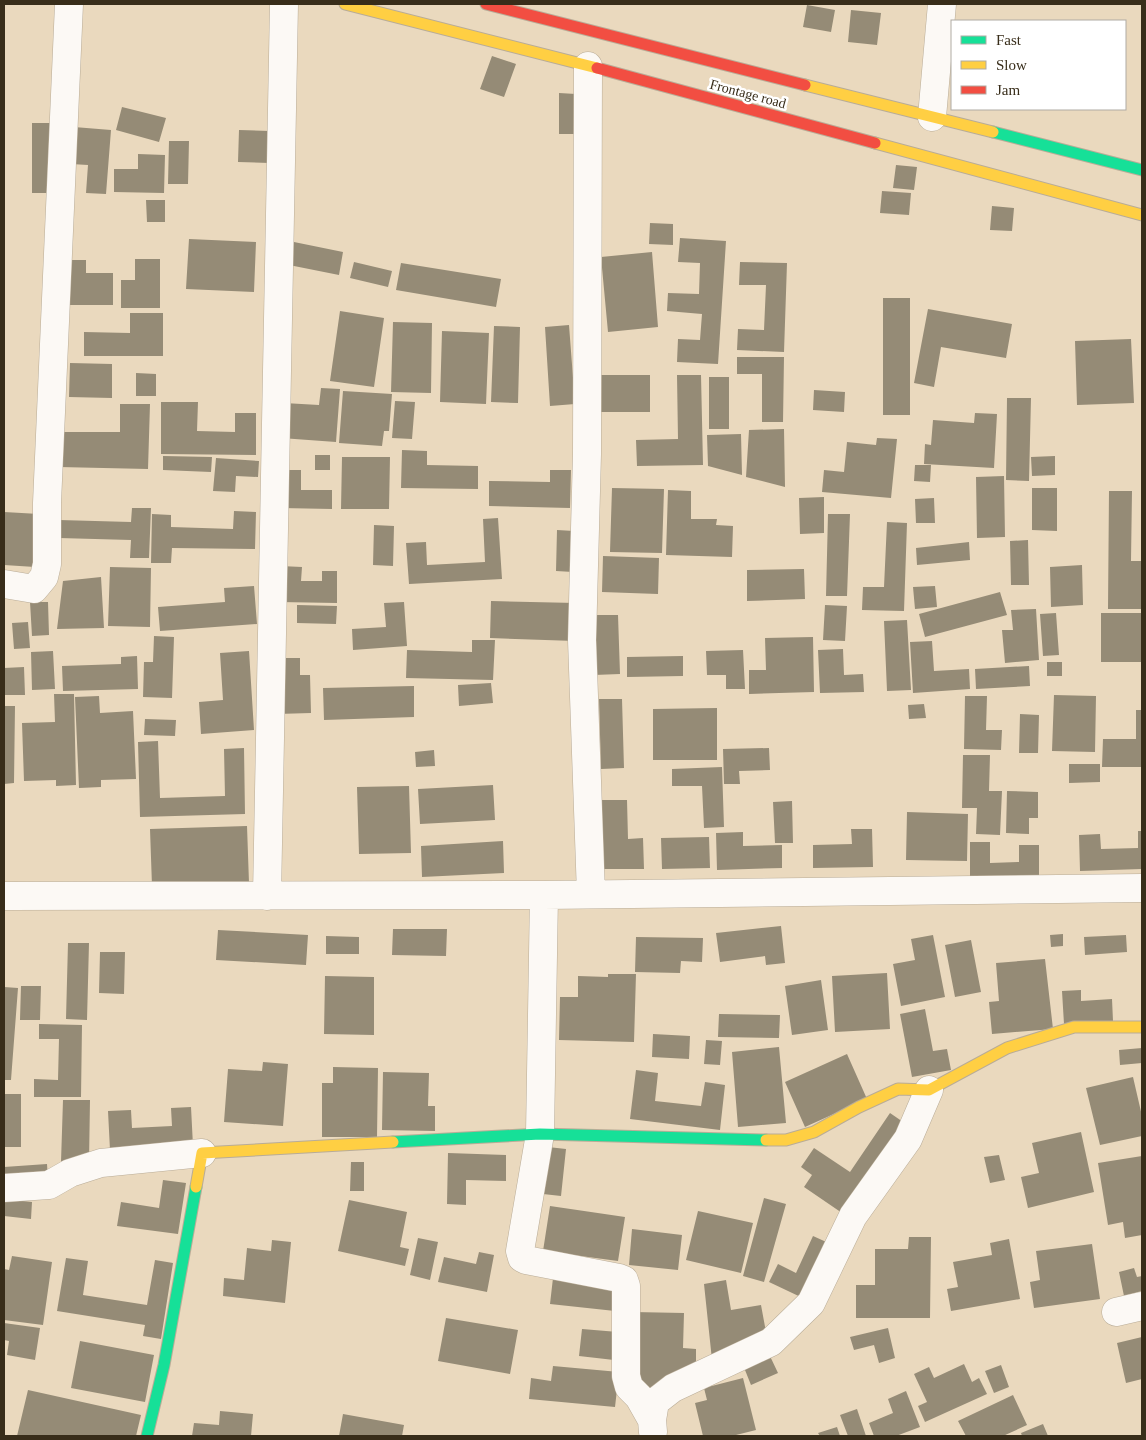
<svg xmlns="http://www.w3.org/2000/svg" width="1146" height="1440" viewBox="0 0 1146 1440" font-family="Georgia,serif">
  <rect width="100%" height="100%" fill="#ead9be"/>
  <path fill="#958b76" d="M807,5l28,5 -4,22 -28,-5z
    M851,10l30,3 -4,32 -29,-3z
    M492,56l24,8 -12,33 -24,-8z
    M559,93l17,1v40h-17z
    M122,107l44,11 -7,24 -43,-12z
    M32,123h22v70h-22z
    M74,127l37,3 -5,64 -20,-1 2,-28 -17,-1z
    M239,130l31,1v32l-32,-1z
    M169,141h20l-1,43h-20z
    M138,154l27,1 -1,38 -50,-1v-23h24z
    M896,165l21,2 -3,23 -21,-2z
    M882,191l29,2 -2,22 -29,-2z
    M146,200h19v22h-18z
    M992,206l22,2 -2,23 -22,-1z
    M650,223l23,1v21l-24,-1z
    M680,238l46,3 -8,123 -41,-2 1,-23 22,1 2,-26 -35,-3 1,-18 31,1 1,-31 -22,-1z
    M189,239l67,3 -2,50 -68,-3z
    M294,242l49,10 -4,23 -50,-10z
    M652,252l6,75 -50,5 -7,-75z
    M135,259h25v49h-39v-28h14z
    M65,260h21v13h27v32h-49z
    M354,262l38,9 -4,16 -38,-9z
    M740,262l47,1 -3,89 -47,-2 1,-21 26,1 2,-45h-27z
    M401,263l100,16 -5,28 -100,-17z
    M883,298h27v117h-27z
    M928,309l84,15 -6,34 -65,-11 -7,40 -20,-4z
    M340,311l44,7 -10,69 -44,-6z
    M130,313h33v43h-79v-24l46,1z
    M393,322l39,1 -1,70 -40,-1z
    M569,325l6,79 -25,2 -5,-79z
    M494,326l26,1 -2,76 -27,-1z
    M442,331l47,2 -3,71 -46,-2z
    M1131,339l3,64 -57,2 -2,-64z
    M737,357h47l-1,65h-21v-48h-25z
    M70,363l42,1v34l-43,-1z
    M136,373l20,1v22h-20z
    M599,375h51v37h-52z
    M677,375h24l2,90 -66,1 -1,-26 42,-1z
    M709,377h20v52h-20z
    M321,388l19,1 -4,53 -55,-4 3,-35 35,2z
    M814,390l31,2 -1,20 -31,-2z
    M343,391l49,3 -3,37h-5l-2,15 -43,-3z
    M1007,398h24l-2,83 -23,-1z
    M395,401l20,1 -3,37 -20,-1z
    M161,402h37l-1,29 38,1v-19h21v42l-95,-1z
    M120,404h30l-2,65 -89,-2 1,-35h60z
    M975,413l22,1 -3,54 -70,-4 1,-20 6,1 2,-25 41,3z
    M784,429l1,58 -39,-10 3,-47z
    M741,434l1,41 -34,-9 -1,-31z
    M877,438l20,1 -6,59 -69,-6 2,-22 20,2 3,-30 29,3z
    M402,450l25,1v14l51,1v23l-77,-1z
    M315,455h15v15h-15z
    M163,456l49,1 -1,15 -48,-2z
    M1055,456v19l-23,1 -1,-19z
    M342,457h48l-1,52h-48z
    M216,458l43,3 -1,16 -22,-1 -1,16 -22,-1z
    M915,465h16l-1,17 -16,-1z
    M282,470h19v20h31v19l-51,-1z
    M550,470h21l-1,38 -81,-2v-25l61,1z
    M1004,476l1,61 -28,1 -1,-61z
    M612,488l52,1 -2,64 -52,-1z
    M1032,488h25v43l-25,-1z
    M668,490l23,1v28h26l-1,6 17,1 -1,31 -66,-2z
    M1109,491h23l-1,70h11v48h-34z
    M824,497v36l-24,1 -1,-36z
    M934,498l1,25h-19l-1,-24z
    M132,508h19l-2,50h-19l1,-18 -72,-2v-18l72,2z
    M234,511l22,1 -1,37 -83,-1 -1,15h-20l1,-49 19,1v12l62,2z
    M4,512l35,2 -4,53 -31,-2z
    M828,514h22l-3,82h-21z
    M498,518l4,61 -93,5 -3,-41 20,-1 1,23 58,-3 -2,-43z
    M887,522l20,1 -3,88 -42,-1 1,-23h21z
    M374,525l20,1 -1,40 -20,-1z
    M557,530l17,1 -1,41 -17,-1z
    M1028,540l1,45h-18l-1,-44z
    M969,542l1,18 -53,5 -1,-17z
    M603,556l56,2 -1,36 -56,-2z
    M1082,565l1,40 -32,2 -1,-40z
    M280,566l22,1 -1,14h21v-10h15v32l-58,-1z
    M110,567l41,1 -1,59 -42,-1z
    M804,569l1,30 -58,2v-31z
    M101,577l3,51 -47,1 6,-48z
    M254,586l3,38 -97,7 -2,-24 67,-5 -1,-14z
    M935,586l2,21 -22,2 -2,-22z
    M1000,592l7,23 -82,22 -6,-23z
    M491,601l85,2 -1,38 -85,-3z
    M30,602h18l1,33 -17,1z
    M404,602l3,44 -54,4 -1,-21 34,-2 -2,-24z
    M297,605l40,1 -1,18 -39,-1z
    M825,605l22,1 -2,35 -22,-1z
    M1036,609l3,51 -34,3 -3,-33h11l-2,-20z
    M1056,613l3,42 -16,1 -3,-42z
    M1101,613h41v49h-41z
    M592,615h26l2,59 -26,1z
    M907,620l4,70 -24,1 -3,-70z
    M28,622l2,26 -16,1 -2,-26z
    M154,636l20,1 -2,61 -29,-1 1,-35h9z
    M813,637l1,55 -65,2v-24h17l-1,-32z
    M472,640h23l-2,40 -87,-2 1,-28 65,2z
    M932,641l2,30 35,-2 1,20 -57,4 -3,-51z
    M843,649l1,26 19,-1 1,18 -44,1 -2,-43z
    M743,650l2,39h-19v-14h-19l-1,-24z
    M53,651l2,38 -23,1 -1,-38z
    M249,651l5,79 -53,4 -2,-32 24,-2 -3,-47z
    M137,656l1,33 -75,2 -1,-25 59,-2v-7z
    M683,656v20l-56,1v-20z
    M277,658h23v17h10l1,38 -34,1z
    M1047,662h15v14h-15z
    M1029,666l1,20 -54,3 -1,-20z
    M24,667l1,28h-21v-27z
    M491,683l2,20 -34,3 -1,-21z
    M414,686v31l-90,3 -1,-32z
    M54,694h20l2,91 -20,1v-6l-32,1 -2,-58 33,-1z
    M1054,695l42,1 -1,56 -43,-1z
    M99,696l1,17 33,-2 3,68 -35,1v7l-22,1 -4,-91z
    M965,696h22l-1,34h16l-1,20 -37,-1z
    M599,699h23l2,69 -23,1z
    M924,704l2,14 -17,1 -1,-14z
    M4,706h11l-1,77 -10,1z
    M717,708v52h-64v-51z
    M1136,710h6v57h-40l1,-28h33z
    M1020,714l19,1 -1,38h-19z
    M145,719l31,1 -1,16 -31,-1z
    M158,741l2,57 65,-2 -1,-47 20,-1 1,66 -105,3 -2,-75z
    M769,748l1,22 -31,1 1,13h-16l-1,-35z
    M434,750l1,16 -19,1 -1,-15z
    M963,755h27l-1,36h13l-2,44 -24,-1 1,-26h-15z
    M1069,764h31v18l-31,1z
    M722,767l2,60 -20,1 -2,-42h-30v-17z
    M493,785l2,35 -75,4 -2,-35z
    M409,786l2,67 -52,1 -2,-67z
    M1007,791l31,1v26h-9v16l-23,-1z
    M601,800h26l1,39 15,-1 1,31h-42z
    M792,801l1,42h-18l-2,-41z
    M907,812l61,2 -1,47 -61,-1z
    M247,826l2,57 -97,3 -2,-57z
    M851,829h21l1,38 -60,1v-23l39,-1z
    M1138,831h4v38l-62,2 -1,-36 21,-1 1,15 37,-1z
    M743,832v14l39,-1v23l-65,2 -1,-37z
    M709,837l1,31 -48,1 -1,-31z
    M503,841l1,32 -82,4 -1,-31z
    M970,842h20v21l29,-1v-17h20v36h-69z
    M781,926l4,37 -19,2 -1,-9 -45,6 -4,-29z
    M393,929h54l-1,27 -54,-1z
    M218,930l90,5 -2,30 -90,-5z
    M1063,934v12l-12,1 -1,-12z
    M933,935l12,62 -44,9 -8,-42 22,-4 -4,-21z
    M1126,935l1,17 -42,3 -1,-18z
    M326,936l33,1v17h-33z
    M636,937l67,1 -1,24 -21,-1 -1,12 -45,-1z
    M971,940l10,52 -26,5 -10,-52z
    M68,943h21l-2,77 -21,-1z
    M100,952h25l-1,42 -25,-1z
    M1045,959l8,70 -61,5 -3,-32 10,-1 -3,-38z
    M887,973l3,56 -55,3 -3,-56z
    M608,974h28l-2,68 -75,-2 1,-43h18v-21l30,1z
    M325,976l49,1v58l-50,-1z
    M821,980l7,50 -36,5 -7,-49z
    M21,986h20l-1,34h-20z
    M4,987l14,1 -7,92h-7z
    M1081,990v11l31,-2 1,22 -49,3 -2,-33z
    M925,1009l8,42 14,-2 4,21 -39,7 -12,-63z
    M719,1014l61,1 -1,23 -61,-1z
    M39,1024l43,1 -1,72h-47v-18l24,1 1,-41h-20z
    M653,1034l37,2 -1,23 -37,-2z
    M706,1040l16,1 -2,24 -16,-1z
    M779,1047l7,76 -48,4 -6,-75z
    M1142,1048v15l-22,2 -1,-15z
    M847,1054l20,45 -62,28 -20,-45z
    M263,1062l25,2 -5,62 -59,-4 4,-53 34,2z
    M333,1067l45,1 -1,69h-55v-54h11z
    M636,1070l22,3 -3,28 46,5 4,-24 20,3 -5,45 -90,-11z
    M383,1072l46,1 -1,33h7v25l-53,-1z
    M1133,1077l9,39v20l-42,9 -14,-57z
    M4,1094h17v53h-17z
    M63,1100h27l-1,62h-28z
    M191,1107l2,39 -83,4 -2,-39 23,-1 1,18 40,-2 -1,-18z
    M890,1113l16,11 -61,91 -41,-28 8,-12 -11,-8 13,-19 36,24z
    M1081,1132l13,60 -66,16 -7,-31 18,-4 -7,-30z
    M539,1146l27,3 -5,47 -27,-3z
    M448,1153l58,2v26l-40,-1v25l-19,-1z
    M999,1155l6,25 -15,3 -6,-26z
    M1142,1156v79l-17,3 -2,-16 -15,3 -10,-62z
    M351,1162h13v29h-14z
    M47,1164l1,16 -44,2v-15z
    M163,1180l23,3 -8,51 -61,-8 4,-24 38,6z
    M764,1198l22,6 -22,78 -21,-6z
    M4,1199l28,3 -1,17 -27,-3z
    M349,1200l58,12 -7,35 9,2 -4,17 -67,-15z
    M550,1206l75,11 -7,44 -75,-10z
    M698,1211l55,12 -12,50 -55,-13z
    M632,1229l50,6 -4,35 -49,-5z
    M813,1236l20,9 -26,55 -38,-18 9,-18 18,9z
    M909,1237h22l-1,81h-74v-33h19v-36h33z
    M418,1238l20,4 -8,38 -20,-5z
    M1009,1239l11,60 -69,12 -4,-22 11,-2 -5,-25 39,-7 -2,-12z
    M272,1240l19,2 -6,61 -62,-7 1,-18 20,2 3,-32 24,3z
    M1092,1244l8,55 -66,9 -4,-26 10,-2 -4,-29z
    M479,1252l15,3 -7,37 -49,-10 6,-25 32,7z
    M12,1256l40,6 -9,63 -39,-5v-51l5,1z
    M66,1258l22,3 -5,34 64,10 8,-45 18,3 -12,76 -18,-3 2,-11 -88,-14z
    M1134,1268l3,9 5,-1v15l-18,5 -5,-24z
    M553,1278l65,6 -3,27 -65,-7z
    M726,1280l5,30 30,-5 5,27 -54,28 -8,-76z
    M633,1312l51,1 -1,35 13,1v18l-50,26 -14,-11z
    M446,1318l72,12 -8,44 -72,-13z
    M4,1323l36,5 -5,32 -28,-5 2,-14 -5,-1z
    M888,1328l7,30 -16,5 -5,-18 -20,5 -4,-13z
    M582,1329l36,3 -4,28 -35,-4z
    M1142,1337v42l-16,4 -9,-40z
    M80,1341l74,14 -9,47 -74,-14z
    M769,1354l9,19 -27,12 -8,-20z
    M964,1364l8,18 7,-4 8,16 -62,28 -7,-16 9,-4 -13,-28 15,-7 5,11z
    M1001,1365l8,22 -15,6 -9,-22z
    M553,1366l66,6 -4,35 -86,-8 2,-21 20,3z
    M743,1378l13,52 -24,6h-29l-8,-33 12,-3 -3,-12z
    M28,1390l113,25 -5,21h-119z
    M906,1391l14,36 -24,9h-22l-5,-13 24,-10 -5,-14z
    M1013,1395l14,30 -24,11h-37l-8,-15z
    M857,1409l9,27h-18l-8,-21z
    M220,1411l33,3 -2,22h-59l2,-13 25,2z
    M343,1414l61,11 -2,11h-63z
    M1043,1424l5,12h-26l-1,-3z
    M837,1427l3,9h-20l-2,-3z"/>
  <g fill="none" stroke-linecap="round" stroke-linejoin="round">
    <defs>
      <path id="street" d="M588,66l-1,388 -5,186 9,254
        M932,117l10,-113
        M4,584l30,5 10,-12 3,-13v-61l22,-499
        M544,895l-4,239 -20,117 2,7 4,2 93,18 5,2 2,6v90l3,11 10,10 13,23
        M4,896l540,-1 598,-7
        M267,896l17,-892
        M4,1188l45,-3 21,-12 31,-10 101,-10
        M1116,1312l26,-6
        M653,1432l-1,-12 3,-18 18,-14 98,-46 40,-39 42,-87 55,-77 21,-49"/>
      <path id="fast" d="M993,132l149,38
        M393,1142l147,-8 226,6
        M147,1436l17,-71 32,-178"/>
      <path id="slow" d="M345,4l252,64
        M805,85l188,47
        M875,143l267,72
        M766,1140h20l28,-8 45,-25 39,-18 31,1 78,-42 67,-21h68
        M196,1187l6,-34 191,-11"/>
      <path id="jam" d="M486,4l319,81
        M597,68l278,75"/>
    </defs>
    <use href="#street" stroke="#b9ac97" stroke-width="29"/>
    <use href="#fast" stroke="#b9ac97" stroke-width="13"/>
    <use href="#slow" stroke="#b9ac97" stroke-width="13"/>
    <use href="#jam" stroke="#b9ac97" stroke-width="13"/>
    <use href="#street" stroke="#fcf9f5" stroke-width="28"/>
    <use href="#fast" stroke="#16e098" stroke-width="11"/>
    <use href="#slow" stroke="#ffcf43" stroke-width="11"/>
    <use href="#jam" stroke="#f24e42" stroke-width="11"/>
  </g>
  <g text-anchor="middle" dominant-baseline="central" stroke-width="5" stroke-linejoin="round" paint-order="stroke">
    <g font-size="14" fill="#382d1a" stroke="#fff">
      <text transform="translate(748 94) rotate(15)">Frontage road</text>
    </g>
  </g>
  <rect width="1146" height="1440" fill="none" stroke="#382d1a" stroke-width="10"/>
  <rect x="951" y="20" width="175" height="90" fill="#ffffff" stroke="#afaba3"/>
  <rect x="961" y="36" width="25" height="8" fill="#16e098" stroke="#afaba3"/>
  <text x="996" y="45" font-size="15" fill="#382d1a">Fast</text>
  <rect x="961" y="61" width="25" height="8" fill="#ffcf43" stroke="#afaba3"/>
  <text x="996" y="70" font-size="15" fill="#382d1a">Slow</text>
  <rect x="961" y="86" width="25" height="8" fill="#f24e42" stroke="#afaba3"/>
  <text x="996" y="95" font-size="15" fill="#382d1a">Jam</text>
</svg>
